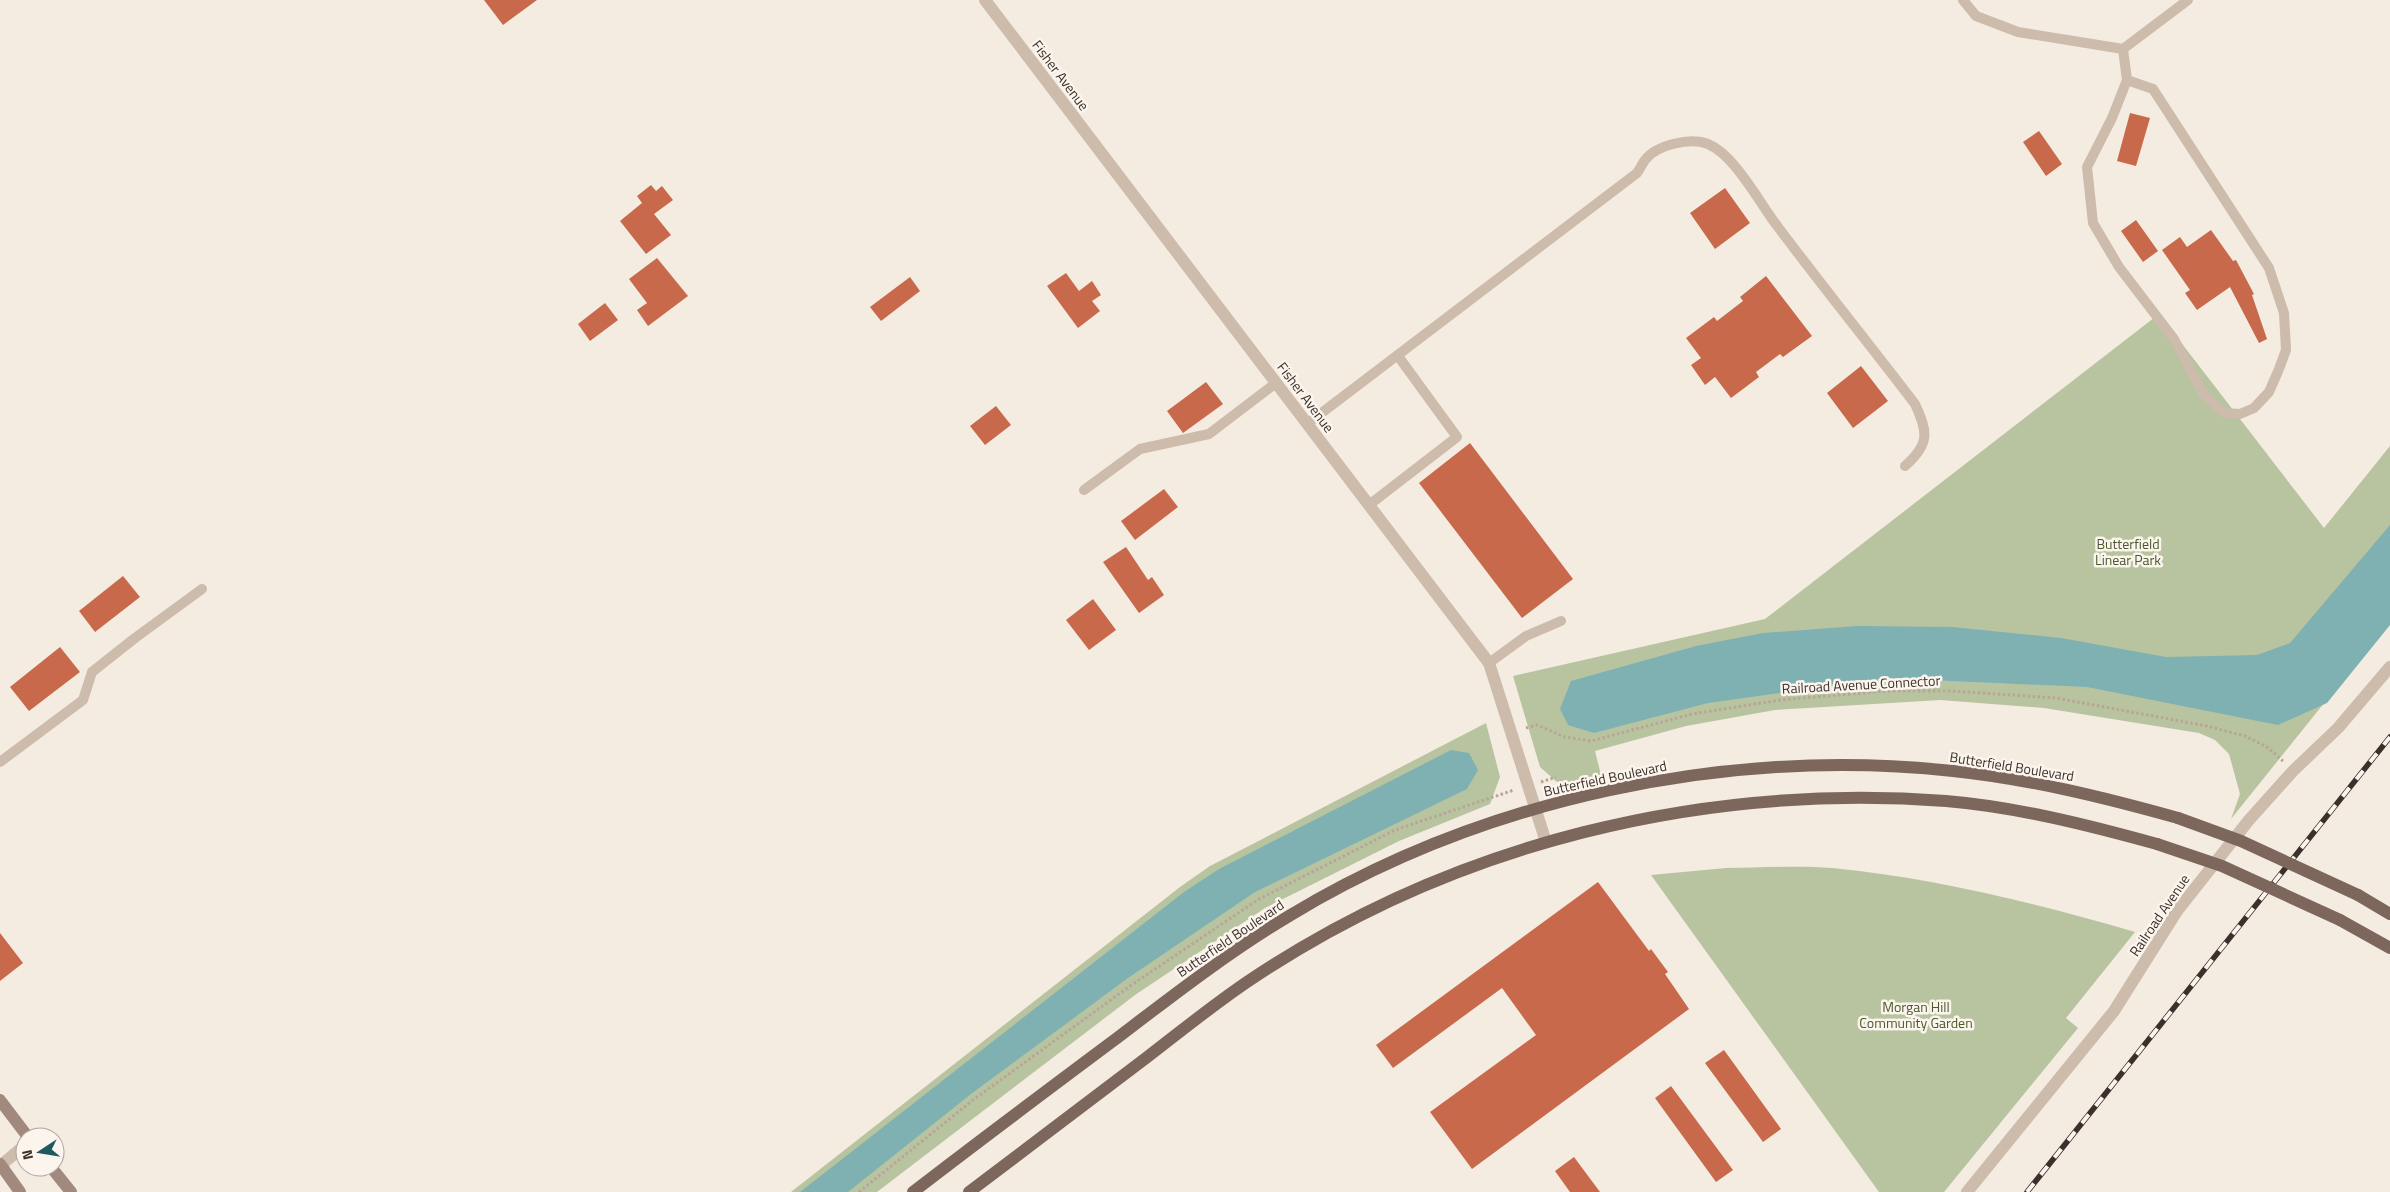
<svg xmlns="http://www.w3.org/2000/svg" width="2390" height="1192" viewBox="0 0 2390 1192" font-family="'Titillium Web',sans-serif">
  <rect width="100%" height="100%" fill="#f4ebe1"/>
  <path fill="#b8c4a0" d="M2159,314l165,214 66,-82v175l-159,198 9,-25 -11,-40 -14,-14 -16,-7 -155,-25 -104,-8 -165,10 -89,16 -91,25 6,24 -32,8 -12,-1 -17,-15 -27,-91 252,-57z
    M1486,723l14,54 -10,27 -91,37 -134,67 -130,87 -258,197h-86l389,-305 30,-21z
    M1726,868c34,0 71,-3 106,0 103,10 203,35 303,64l-69,86 12,10 -134,164h-65l-228,-317z"/>
  <path fill="#7fb0b2" d="M2390,525v100l-63,78 -49,22 -191,-38 -201,-9 -178,25 -114,30 -26,-8 -8,-16 11,-28 125,-35 67,-13 94,-7 95,1 109,11 105,19 91,-2 33,-12z
    M1451,750l18,3 9,17 -11,19 -212,103 -127,86 -157,116 -123,98h-48l384,-300 35,-23z"/>
  <path fill="#c8694b" d="M484,0h53l-34,25z
    M2130,113l20,5 -14,48 -19,-5z
    M2039,131l23,33 -16,12 -23,-34z
    M651,185l5,6 6,-5 11,14 -19,14 17,21 -25,19 -26,-33 22,-18 -5,-7z
    M1725,188l25,35 -35,26 -25,-36z
    M2136,220l22,31 -15,11 -22,-31z
    M2211,230l22,31 3,-1 18,34 -2,1 15,44 -8,4 -29,-56 -33,23 -12,-17 5,-3 -28,-40 18,-13 7,10z
    M657,258l31,38 -40,30 -11,-16 10,-7 -18,-24z
    M1066,273l13,18 13,-10 9,14 -9,6 8,10 -22,17 -31,-42z
    M1766,276l46,60 -29,21 -3,-3 -24,18 3,5 -28,21 -16,-21 -10,8 -14,-20 10,-7 -15,-20 28,-21 3,4 26,-20 -3,-4z
    M910,277l10,14 -39,30 -11,-14z
    M605,303l13,17 -28,21 -12,-17z
    M1861,366l27,35 -35,27 -26,-35z
    M1206,382l17,22 -40,29 -16,-22z
    M996,406l15,19 -26,20 -15,-19z
    M1470,443l103,136 -51,39 -103,-135z
    M1164,489l14,18 -43,33 -14,-19z
    M1126,547l22,33 4,-3 12,18 -25,18 -36,-51z
    M123,576l17,21 -45,35 -16,-21z
    M1093,599l23,31 -27,20 -23,-30z
    M60,647l20,25 -51,39 -19,-24z
    M1598,882l51,69 2,-2 17,23 -3,2 24,35 -217,160 -42,-57 106,-77 -34,-47 -109,80 -17,-23z
    M0,933l23,30 -23,18z
    M1724,1050l57,79 -18,13 -58,-79z
    M1671,1086l62,84 -17,12 -61,-84z
    M1574,1157l26,35h-30l-15,-21z"/>
  <g fill="none" stroke-linecap="round" stroke-linejoin="round">
    <path stroke="#b9a596" stroke-width="3" stroke-dasharray="2.5 2.5" stroke-linecap="butt" d="M1526,728l11,-3 28,12 26,4 101,-27 88,-14 106,-9h65l105,7 151,28 38,10 22,11 16,14
      M1541,782l15,-5
      M859,1192l114,-92 157,-114 129,-87 136,-69 119,-40"/>
    <path stroke="#cdbbac" stroke-width="10" d="M1963,0l13,16 42,16 105,17 65,-49
      M2123,49l4,31 -15,38 -25,49 6,56 26,44 55,72 29,54 21,20 16,1 14,-6 15,-16 10,-23 7,-19 -2,-37 -15,-45 -116,-179 -26,-9
      M1307,424l330,-251c3,-4 5,-9 8,-13 11,-15 45,-23 63,-16 27,11 52,60 70,83 45,60 92,118 137,177 13,28 15,40 -10,62
      M1084,490l56,-41 69,-15 67,-51
      M1369,505l88,-68 -59,-81
      M1489,663l37,-27 35,-15
      M0,762l83,-62 9,-28 43,-34 67,-49"/>
    <path stroke="#cdbbac" stroke-width="12" d="M985,0l504,663 57,179
      M0,1166l25,-21
      M1967,1192l147,-181 63,-100 72,-91 44,-49 45,-43 52,-61"/>
    <path stroke="#a18a7d" stroke-width="12" d="M0,1100l28,37
      M0,1164l20,28
      M51,1167l20,25"/>
    <path stroke="#7d675c" stroke-width="12" d="M2358,895l32,19
      M2340,920l50,28
      M913,1192c66,-51 133,-101 200,-151 58,-44 114,-88 176,-125 195,-118 438,-169 664,-145 76,8 150,26 225,47
      M969,1192c59,-45 118,-89 177,-134 34,-26 68,-54 104,-78 204,-137 452,-197 696,-179 71,6 142,24 211,43"/>
    <defs>
      <path id="rail" d="M2027,1192l363,-455"/>
    </defs>
    <use href="#rail" stroke="#3b302b" stroke-width="5.5"/>
    <use href="#rail" stroke="#fbf5ee" stroke-width="4" stroke-dasharray="11" stroke-linecap="butt"/>
    <path stroke="#7d675c" stroke-width="12" d="M2178,818l63,23 117,54
      M2157,844l65,22 118,54"/>
  </g>
  <g text-anchor="middle" dominant-baseline="central" stroke-width="5" stroke-linejoin="round" paint-order="stroke">
    <g font-size="14" fill="#3b302b" stroke="#fbf5ee">
      <text transform="translate(1061 75) rotate(53)">Fisher Avenue</text>
      <text transform="translate(1306 397) rotate(53)">Fisher Avenue</text>
      <text transform="translate(1861 684) rotate(-3)">Railroad Avenue Connector</text>
      <text transform="translate(2012 766) rotate(9)">Butterfield Boulevard</text>
      <text transform="translate(1605 778) rotate(-12)">Butterfield Boulevard</text>
      <text transform="translate(2159 915) rotate(-56)">Railroad Avenue</text>
      <text transform="translate(1230 938) rotate(-34)">Butterfield Boulevard</text>
    </g>
    <g font-size="14" fill="#4a5a2e" stroke="#fbf5ee">
      <text x="2128" y="543">Butterfield<tspan x="2128" dy="16">Linear Park</tspan></text>
      <text x="1916" y="1006">Morgan Hill<tspan x="1916" dy="16">Community Garden</tspan></text>
    </g>
  </g>
  <g transform="translate(40 1152) rotate(258)"><circle r="24" fill="#fbf5ee" stroke="#aea6a0"/>
  <path d="M0-4L9 19L0 12L-9 19Z" fill="#1f5a5e"/>
  <text y="-8" font-size="14" font-weight="bold" text-anchor="middle" fill="#3b302b">N</text>
  </g>
</svg>
